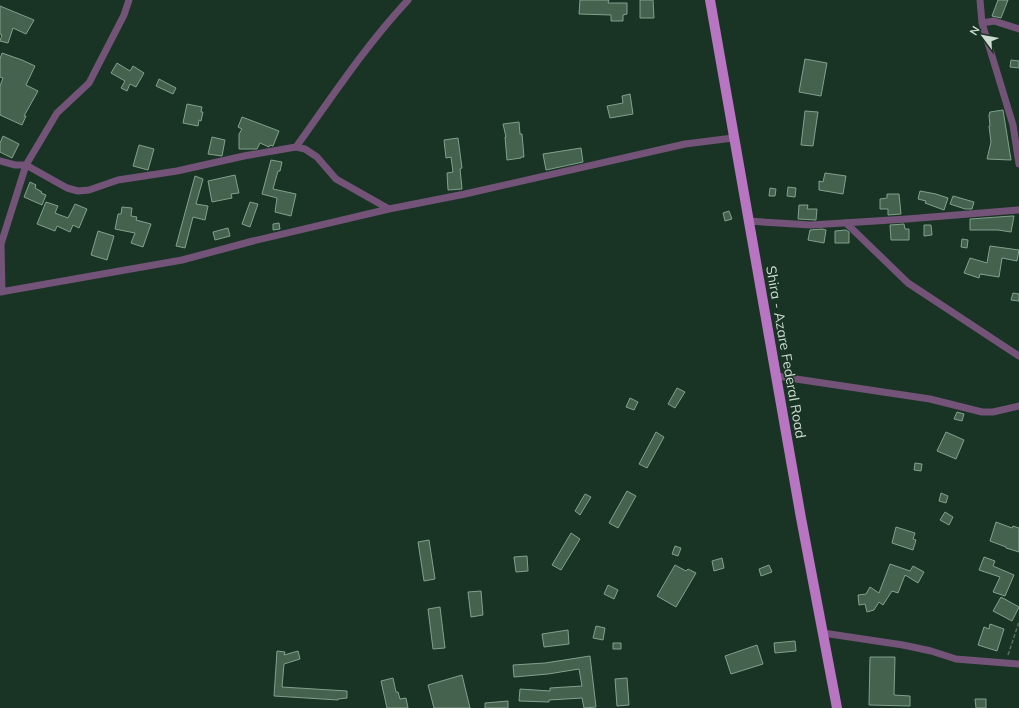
<svg xmlns="http://www.w3.org/2000/svg" width="1019" height="708" viewBox="0 0 1019 708" font-family="Mulish,sans-serif">
  <rect width="100%" height="100%" fill="#193424"/>
  <path fill="#45624f" stroke="#82a18c" d="M580,0h29l-1,3h19v11l-4,1v6h-12v-6l-32,-1z
    M640,0h13l1,18h-14z
    M998,0h10l-7,18 -9,-2z
    M0,6l34,14 -8,14 -13,-6 -5,15 -8,-2 2,-6 -2,-1z
    M2,53l20,7 13,6 -9,19 12,6 -14,25h2l-4,9 -22,-10v-29l3,-8 -3,-1v-18z
    M805,59l22,4 -6,33 -22,-4z
    M1011,60l8,1v7l-9,-1z
    M117,63l13,8 3,-5 11,7 -8,14 -6,-3 -3,7 -6,-3 4,-7 -14,-8z
    M159,79l17,9 -3,6 -17,-8z
    M630,94l3,20 -23,4 -3,-12 16,-3 -1,-7z
    M187,104l15,3 -1,5h2l-2,9 -2,-1 -1,6 -15,-3z
    M1003,110l8,50 -24,-1 4,-17 -2,-16h1l-1,-11 1,-3z
    M805,111l13,1 -5,34 -12,-1z
    M242,117l37,14 -6,15 -3,-1 -1,2 -9,-4 -3,6h-18v-15l3,-5 -4,-2z
    M519,122l1,12h2l2,23h-3v1l-14,2 -2,-23h1l-3,-13z
    M3,136l16,8 -7,14 -12,-6v-9z
    M212,137l13,3 -3,16 -14,-2z
    M458,138l4,30 -2,1 2,20 -14,1 -1,-17 6,-1 -2,-15 -5,1 -2,-18z
    M139,145l15,4 -6,21 -15,-4z
    M581,148l2,14 -37,8 -3,-16z
    M271,160l11,2 -2,9h-2l-5,18 23,5 -5,22 -16,-4 2,-14 -15,-4z
    M825,173l21,3 -3,18 -24,-4v-9l4,1z
    M235,175l4,18 -8,1 1,4 -20,4 -4,-21z
    M195,176l8,3 -7,25 12,2 -3,14 -12,-3 -8,31 -9,-2z
    M30,182l6,3 -1,3 7,4 -1,1 5,2 -4,10 -18,-8z
    M788,187l8,1 -1,9 -8,-1z
    M770,188l6,1 -1,7h-6z
    M920,191l16,3 12,4 -4,12 -19,-7 1,-2 -8,-2z
    M887,194h12l2,20 -13,1v-6h-8v-10l7,-1z
    M953,196l21,6 -2,7h-7l-15,-5z
    M46,202l12,4 -3,7 13,5 7,-14 12,5 -8,19 -6,-3 -3,7 -13,-6 -2,5 -18,-7z
    M250,202l8,2 -8,23 -8,-3z
    M799,205h9l-1,4h10l-1,11 -18,-1z
    M122,207l10,1 -1,8 6,1 -1,3 15,4 -8,23 -12,-4 4,-10 -20,-4 3,-15h3z
    M729,211l3,8 -7,2 -2,-8z
    M1012,216h2l-3,16 -13,-2h-28v-11z
    M279,223l1,6 -7,1v-6z
    M904,224l1,5h4v11h-18l-1,-15z
    M924,225h7l1,10 -8,1z
    M228,228l2,8 -15,4 -2,-8z
    M822,229l4,1 -2,13 -16,-3 2,-10z
    M846,230l3,2v11h-14v-12z
    M98,231l16,5 -7,24 -16,-5z
    M962,239l6,1 -1,8 -6,-1z
    M990,246l29,4 -2,11 -15,-3 -3,19 -19,-3 -1,4 -15,-5 6,-15 17,5z
    M1013,293l6,1v7l-8,-1z
    M677,388l8,4 -10,16 -7,-4z
    M630,398l8,4 -4,8 -8,-3z
    M957,412l7,2 -2,7 -8,-2z
    M656,432l8,5 -17,31 -8,-4z
    M946,432l18,8 -8,19 -19,-8z
    M915,463l7,1 -1,7 -7,-1z
    M627,491l9,5 -18,32 -9,-5z
    M941,493l7,3 -2,7 -7,-2z
    M585,494l6,3 -11,18 -5,-4z
    M945,512l8,5 -4,8 -9,-5z
    M996,522l16,6 1,-2 6,2v24l-13,-4v-1l-16,-6z
    M896,527l19,6 -2,6 3,1 -3,10 -21,-7z
    M571,533l9,6 -19,31 -9,-5z
    M429,540l6,39 -11,2 -6,-39z
    M675,546l6,2 -3,8 -6,-2z
    M527,556l1,15 -12,1 -2,-15z
    M984,557l11,4 -2,5 21,9 -9,21 -12,-4 7,-15 -21,-7z
    M722,558l2,10 -10,3 -2,-10z
    M890,564l20,7 3,-5 11,6 -6,11 -13,-8 -7,18 -6,-2 -9,14 -4,-3 -5,8 -7,2 -2,-8 -6,1 -1,-10 8,-1 4,-7 9,6z
    M675,565l11,6 2,-2 8,4 -20,34 -19,-11z
    M769,565l3,7 -11,4 -2,-7z
    M608,585l10,5 -4,9 -10,-5z
    M481,591l2,24 -12,2 -3,-25z
    M1001,597l18,10 -7,14 -19,-10z
    M440,607l5,41 -12,1 -5,-40z
    M990,624l14,5 -7,22 -19,-6 6,-18 5,2z
    M596,626l9,2 -2,12 -10,-2z
    M568,630l1,14 -25,3 -2,-13z
    M795,641l1,10 -21,2 -1,-10z
    M613,643h8v6h-8z
    M757,645l6,19 -32,10 -6,-18z
    M277,651l8,1 -1,3 14,-4 2,8 -16,5 -2,23 65,4v7l-9,1v1l-64,-4z
    M590,656l6,51 -12,1 -2,-10 -33,2v2l-30,-1 1,-12 30,2v-3l32,-2 -3,-17 -31,5 -34,3 -1,-12 32,-2z
    M870,657h25l-1,38 16,1v10l-41,-1z
    M462,675l8,33h-36l-6,-23z
    M393,678l3,14h2l2,7 6,-1 2,10h-21l-6,-27z
    M627,678l2,27 -12,1 -2,-27z
    M975,699h11v9h-10z
    M508,701v7h-23v-5z"/>
  <g fill="none" stroke-linecap="round" stroke-linejoin="round">
    <path stroke="#566d5f" stroke-width="1.5" stroke-dasharray="4 2" stroke-linecap="butt" d="M1008,655l11,-33"/>
    <path stroke="#745378" stroke-width="7" d="M980,0l2,23 31,102 6,39
      M982,23l12,-2 25,8
      M296,147c36,-50 70,-102 112,-147
      M0,161l15,4h11l41,23 11,3 11,-1 29,-10 59,-9 67,-15 52,-9 9,2 12,8 19,22 53,30
      M748,221l63,4 96,-6 112,-9
      M846,223l62,60 111,73
      M0,292l182,-32 71,-19 136,-32 76,-15 220,-50 48,-6
      M2,292l-1,-48 25,-79 31,-52 32,-30 35,-68 5,-15
      M776,376l154,23 52,13h11l26,-6
      M823,633l80,12 28,6 25,8 63,5"/>
    <path stroke="#b875c1" stroke-width="10" d="M710,0l91,518 36,190"/>
  </g>
  <g text-anchor="middle" dominant-baseline="central" stroke-width="3" stroke-linejoin="round" paint-order="stroke">
    <g font-size="14" fill="#cbdbd0" stroke="#193424">
      <text transform="translate(786 352) rotate(80)">Shira - Azare Federal Road</text>
    </g>
  </g>
  <g transform="translate(983 36) rotate(302)" stroke="#193424" stroke-width="3" paint-order="stroke">
  <path d="M0-3L7 15L0 10L-7 15Z" fill="#cbdbd0"/>
  <text y="-6" font-size="11" font-weight="bold" text-anchor="middle" fill="#cbdbd0">N</text>
  </g>
</svg>
